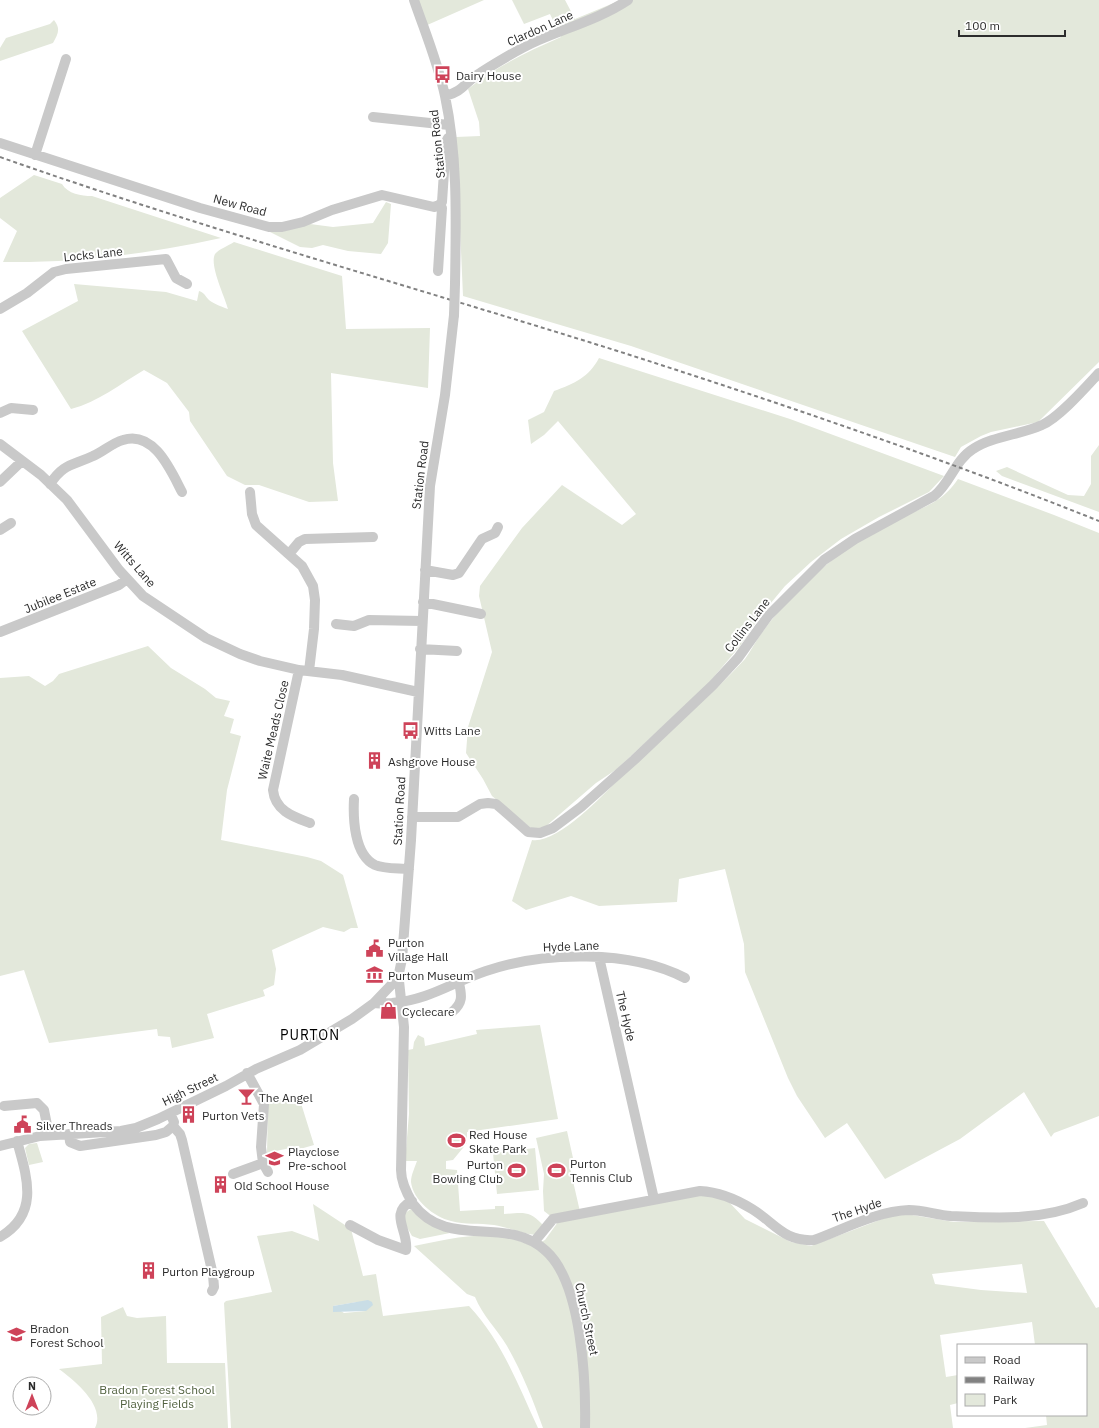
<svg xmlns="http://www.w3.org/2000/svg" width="1099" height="1428" viewBox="0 0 1099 1428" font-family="'IBM Plex Sans',sans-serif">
  <rect width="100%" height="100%" fill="#fff"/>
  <path fill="#e3e8db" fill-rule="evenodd" d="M417,0h67l-59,26z
    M512,0h53l10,19 46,-19h478v362l-61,60 -47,10 -10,4 -20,11 -6,10 -324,-111 -168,-50 -7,-159 24,-1 -1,-14 -11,-33c29,-23 59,-37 93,-52l-11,-23 -26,10z
    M54,20c7,9 4,14 -1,23l-53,18v-13l6,-10 44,-14z
    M34,175l28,9c6,10 19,12 30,12l129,42c-72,16 -144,25 -218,24l14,-31 -17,-13v-20z
    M386,202l5,2 -3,39 -7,11 -33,-3 -25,-6 -11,3 -12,-1 -32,-16 42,-7 23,3 40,-4z
    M234,242l108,34 4,53 84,-1 -2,60 -97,-15 2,90 5,38 -29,1 -50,-17h-14l-18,-9 -37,-55 -1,-9 -22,-29 -23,-13c-24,14 -46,32 -73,39l-49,-78 56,-30 -4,-17 92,8 31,9 2,-10c6,2 6,5 10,9 5,4 13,7 19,9 -3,-12 -19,-44 -13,-55 4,-5 13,-8 19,-12z
    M599,358l191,61 154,57 -15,16 -50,25 -38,22 -30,23 -26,24 -24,29 -21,31 -33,39 -90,84 -21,14 -51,44 -13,2 -40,-33 -9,-17 -17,-26 2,-26 24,-75 -13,-56 1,-10 42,-58 40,-43 60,40 14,-11 -78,-93 -14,14 -13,9 -3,-24 16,-8 10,-21c20,-7 35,-14 45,-33z
    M1099,445v67l-97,-36 -6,-5 11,-4 61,28 16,1 7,-12v-28z
    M958,479l96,36 45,18v583l-45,17 -3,4 -27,-45 -64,47 -75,40 -38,-56 -22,15 -28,-42 -9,-18 -43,-106 -1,-28 -19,-75 -46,10 -2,23 -78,4 -28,-10 -45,14 -14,-9 20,-61c25,4 69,-43 86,-60 40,-42 88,-78 127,-121 6,-8 10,-17 16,-25 21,-29 46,-55 74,-76 16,-12 46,-31 64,-39 25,-13 42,-15 59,-40z
    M148,646l23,22 34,21 11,9 14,3 -6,15 10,3 -4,14 11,3 -14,54 -6,50 86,17 14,4 22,14 15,53h-7l-7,4 -21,-5 -51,23 4,19 -2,16 -11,5 2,6 -58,18 7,24 -42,10 -2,-11 -12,-1 -1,-7 -108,14 -25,-73 -24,6v-298l29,-2 16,10 8,-5 6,-7z
    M540,1025l18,94 -91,13v11l-14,17 -7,1v8l11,1 3,41 35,-2v-3h9v8c18,-1 25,-4 38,10l1,5 -7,6c-15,-1 -28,-8 -42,-10 -15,-2 -29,0 -43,-4 -17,-4 -38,-21 -40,-39 0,-7 4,-15 6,-21h-12l4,-47 -1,-64 5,-1 1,-7 4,-7 6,3 1,8 52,-12 -1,-4z
    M288,1097l3,6 9,-3 14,45 -14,4 -1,-3 -32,7 1,-50z
    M567,1131l8,36 -5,1 11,48 128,-23 19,8 17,18 46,23 20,4 82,-31 13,-1 48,8 90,-1 52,87 3,-1v121h-74l22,-3 -1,-10h40v-70h-51l-3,-23 -92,13 6,42 12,-2v28l-8,2 3,23h-410c-10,-28 -21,-56 -36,-82 -10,-17 -25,-31 -32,-49l-8,-3 -53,-48c29,-6 62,-14 92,-9 9,2 18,6 27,9l12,-6 13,-18 -14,-11 -1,-20 1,-17 -8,-36zM1022,1264l5,29 -46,-3 -46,-6 -3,-10z
    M37,1143l6,19 -14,3 -4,-17 4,-4z
    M535,1148l4,42 -42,4 -4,-41z
    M313,1204l38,25 12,47 13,-2 7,42 86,-10c33,35 49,79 69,122h-307l-7,-125 2,-2 46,-9 -15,-56 35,-5 27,10zM357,1302l9,9 -22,2 -11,-7z
    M411,1209l19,16 20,8 -30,6 -8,-3 -8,-14 1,-9z
    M123,1307l4,9 10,2 29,-2 1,47h58l3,65h-133c11,-22 -20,-47 -36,-59l43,-5 -1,-47z"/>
  <path fill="#c9dde6" d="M368,1300l4,2 1,3 -7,6 -33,1v-6z"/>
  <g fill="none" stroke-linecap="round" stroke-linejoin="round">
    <path stroke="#c9c9c9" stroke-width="10" d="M414,0c11,32 24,63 31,96 13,61 11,125 10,188
      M445,96c18,-4 20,-14 35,-23 19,-12 38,-24 59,-33 30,-13 62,-22 89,-40
      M373,117l76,8
      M0,143l200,65 69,19h13l21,-5 29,-12 50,-15 52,12 5,-2 3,-3 4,-60 2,-4 3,-1
      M35,155l31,-96
      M438,271l4,-63 -3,-3
      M0,309l27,-16 27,-21 12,-3 100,-10 10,19 11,6
      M0,413l11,-5 22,2
      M0,444l41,31 26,25 52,70 24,26 63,42 34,16 20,7 39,9 43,5 76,17
      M0,482l22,-21
      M50,484c14,-21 22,-18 43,-28 10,-4 19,-13 30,-16 31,-10 48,31 59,52
      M250,492l2,22 4,11 46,41 11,20 2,14 -1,29 -5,42
      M0,530l11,-7
      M289,554l10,-12 6,-3 68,-2
      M425,570l28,5 6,-2 23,-34 13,-6 3,-6
      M423,602l58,12
      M336,624l18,2 15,-6 53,1
      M0,632l119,-47 8,-6
      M420,649l37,2
      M299,670l-26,120c2,21 21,27 37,33
      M354,799c-1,19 0,56 21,66 9,4 23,3 34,4
      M412,817h46l22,-13 8,-1 8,1 7,6 25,22 12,1 13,-5 28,-21 53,-47 79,-75 25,-27 30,-42 56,-56 31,-21 79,-43c16,-12 21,-36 39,-47 20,-13 47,-14 69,-24 17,-7 44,-38 57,-52
      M599,957l55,242
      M397,978l2,3 5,46 -3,143c0,11 6,24 12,34 35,47 93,10 133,47 36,32 40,131 39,177
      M374,1003c6,1 12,0 18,0 37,-3 61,-21 94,-32 58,-20 145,-21 199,7
      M452,1012c11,-9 10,-16 7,-29
      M247,1073l17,31 -3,43 2,16
      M4,1106l33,-3 7,7 5,25
      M170,1113l4,9 -1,4 7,8 2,6 31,135 1,12 -2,4
      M69,1134l1,8 10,4 76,-11 10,-3 7,-6
      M0,1146l40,-10 81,-5 15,-3 22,-9 68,-33 30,-17 44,-19 52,-31 22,-16 21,-22 4,-8 3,-14 9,-119 19,-354 15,-91 9,-80
      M233,1174l30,-11 5,9
      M350,1225l28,15 28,10c3,-19 -18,-37 6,-49
      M0,1237c40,-23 27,-60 17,-96
      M534,1242l19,-23 147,-28c19,1 36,8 52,18 23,14 32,33 62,31 30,-11 63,-29 95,-30 14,0 28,5 42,6 44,2 91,5 132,-13"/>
    <path stroke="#818181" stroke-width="2" stroke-dasharray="4 3" stroke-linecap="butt" d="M0,157c207,73 418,131 627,197 159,51 317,105 472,167"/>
    <path stroke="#c9c9c9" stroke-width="10" d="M454,315l1,-31"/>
  </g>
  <defs>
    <symbol id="bus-bare" viewBox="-9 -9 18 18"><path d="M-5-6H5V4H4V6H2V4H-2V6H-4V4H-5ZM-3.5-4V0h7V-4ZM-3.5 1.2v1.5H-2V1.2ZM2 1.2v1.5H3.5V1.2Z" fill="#ce4359" stroke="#fff" stroke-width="2.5" paint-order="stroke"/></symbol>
    <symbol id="building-bare" viewBox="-9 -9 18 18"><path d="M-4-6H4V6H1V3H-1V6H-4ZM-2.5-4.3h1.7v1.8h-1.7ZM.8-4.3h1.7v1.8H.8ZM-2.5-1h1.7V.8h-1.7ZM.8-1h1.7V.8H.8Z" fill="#ce4359" stroke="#fff" stroke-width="2.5" paint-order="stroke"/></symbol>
    <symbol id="civic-bare" viewBox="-9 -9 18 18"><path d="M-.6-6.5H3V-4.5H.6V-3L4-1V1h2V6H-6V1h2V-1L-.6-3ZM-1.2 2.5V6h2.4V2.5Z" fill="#ce4359" stroke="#fff" stroke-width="2.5" paint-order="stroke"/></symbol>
    <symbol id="museum-bare" viewBox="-9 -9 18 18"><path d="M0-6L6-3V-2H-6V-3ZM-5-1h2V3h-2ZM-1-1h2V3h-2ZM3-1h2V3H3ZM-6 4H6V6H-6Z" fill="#ce4359" stroke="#fff" stroke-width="2.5" paint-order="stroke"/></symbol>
    <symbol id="shop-bare" viewBox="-9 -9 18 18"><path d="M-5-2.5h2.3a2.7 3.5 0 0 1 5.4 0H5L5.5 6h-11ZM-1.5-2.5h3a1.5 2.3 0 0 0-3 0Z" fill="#ce4359" stroke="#fff" stroke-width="2.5" paint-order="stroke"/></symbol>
    <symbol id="bar-bare" viewBox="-9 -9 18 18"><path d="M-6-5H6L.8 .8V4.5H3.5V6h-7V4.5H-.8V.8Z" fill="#ce4359" stroke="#fff" stroke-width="2.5" paint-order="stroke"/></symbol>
    <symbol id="stadium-bare" viewBox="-9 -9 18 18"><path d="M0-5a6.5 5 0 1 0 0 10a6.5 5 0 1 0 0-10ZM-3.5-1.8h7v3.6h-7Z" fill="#ce4359" stroke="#fff" stroke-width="2.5" paint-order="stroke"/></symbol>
    <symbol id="school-bare" viewBox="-9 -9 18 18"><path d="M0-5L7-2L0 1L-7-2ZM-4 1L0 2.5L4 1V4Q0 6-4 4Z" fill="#ce4359" stroke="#fff" stroke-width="2.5" paint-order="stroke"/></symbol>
  </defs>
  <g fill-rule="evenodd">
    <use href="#bus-bare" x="430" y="62" width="25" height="25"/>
    <use href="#bus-bare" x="398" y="718" width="25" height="25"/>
    <use href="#building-bare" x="362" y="748" width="25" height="25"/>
    <use href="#civic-bare" x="362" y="936" width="25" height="25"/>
    <use href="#museum-bare" x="362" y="962" width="25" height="25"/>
    <use href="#shop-bare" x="376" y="998" width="25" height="25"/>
    <use href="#bar-bare" x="234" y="1084" width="25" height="25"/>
    <use href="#building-bare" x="176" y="1102" width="25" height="25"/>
    <use href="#civic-bare" x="10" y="1112" width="25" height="25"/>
    <use href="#stadium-bare" x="444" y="1128" width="25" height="25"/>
    <use href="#school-bare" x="262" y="1146" width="25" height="25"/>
    <use href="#stadium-bare" x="544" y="1158" width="25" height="25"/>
    <use href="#stadium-bare" x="504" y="1158" width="25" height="25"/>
    <use href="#building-bare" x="208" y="1172" width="25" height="25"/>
    <use href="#building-bare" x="136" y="1258" width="25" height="25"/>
    <use href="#school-bare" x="4" y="1322" width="25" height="25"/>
  </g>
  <g text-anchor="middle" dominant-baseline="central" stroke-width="4" stroke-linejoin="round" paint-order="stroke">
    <g font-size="12" fill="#2c2c2c" stroke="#fff">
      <text transform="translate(540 28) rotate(-24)">Clardon Lane</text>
      <text transform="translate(437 144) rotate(-96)">Station Road</text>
      <text transform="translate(240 205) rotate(15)">New Road</text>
      <text transform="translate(93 254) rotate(-6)">Locks Lane</text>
      <text transform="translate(420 475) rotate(-83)">Station Road</text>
      <text transform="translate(135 564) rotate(49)">Witts Lane</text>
      <text transform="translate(60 595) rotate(-22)">Jubilee Estate</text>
      <text transform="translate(747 625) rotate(-52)">Collins Lane</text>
      <text transform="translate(273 730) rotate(-77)">Waite Meads Close</text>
      <text transform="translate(399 811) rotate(-87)">Station Road</text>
      <text transform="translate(571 946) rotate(-2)">Hyde Lane</text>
      <text transform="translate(626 1016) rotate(77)">The Hyde</text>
      <text transform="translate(190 1089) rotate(-26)">High Street</text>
      <text transform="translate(857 1210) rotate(-19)">The Hyde</text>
      <text transform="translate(587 1319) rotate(78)">Church Street</text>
    </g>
    <g font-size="12" fill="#2c2c2c" stroke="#fff" text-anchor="start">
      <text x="456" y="75">Dairy House</text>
      <text x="424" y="730">Witts Lane</text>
      <text x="388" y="761">Ashgrove House</text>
      <text x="388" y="942">Purton<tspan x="388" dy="14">Village Hall</tspan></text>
      <text x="388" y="975">Purton Museum</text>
      <text x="402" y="1011">Cyclecare</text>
      <text x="259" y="1097">The Angel</text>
      <text x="202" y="1115">Purton Vets</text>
      <text x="36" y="1125">Silver Threads</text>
      <text x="469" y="1134">Red House<tspan x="469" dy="14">Skate Park</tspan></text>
      <text x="288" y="1151">Playclose<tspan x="288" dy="14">Pre-school</tspan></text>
      <text x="570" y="1163">Purton<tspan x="570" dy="14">Tennis Club</tspan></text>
      <text x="503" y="1164" text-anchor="end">Purton<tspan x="503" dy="14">Bowling Club</tspan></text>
      <text x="234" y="1185">Old School House</text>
      <text x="162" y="1271">Purton Playgroup</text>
      <text x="30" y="1328">Bradon<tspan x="30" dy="14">Forest School</tspan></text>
    </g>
    <g font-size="12" fill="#526240" stroke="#fff">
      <text x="157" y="1389">Bradon Forest School<tspan x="157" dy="14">Playing Fields</tspan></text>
    </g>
    <g font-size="14" letter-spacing="1" fill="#000" stroke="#fff">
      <text x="310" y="1035">PURTON</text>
    </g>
  </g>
  <rect x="957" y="1344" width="130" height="72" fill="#ffffff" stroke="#ababab"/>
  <rect x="965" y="1357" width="20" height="6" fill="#c9c9c9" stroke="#ababab"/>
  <text x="993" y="1364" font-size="12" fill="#2c2c2c">Road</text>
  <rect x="965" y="1377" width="20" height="6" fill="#818181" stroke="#ababab"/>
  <text x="993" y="1384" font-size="12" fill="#2c2c2c">Railway</text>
  <rect x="965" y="1394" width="20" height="12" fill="#e3e8db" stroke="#ababab"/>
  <text x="993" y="1404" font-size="12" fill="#2c2c2c">Park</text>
  <g transform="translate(32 1396)"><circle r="19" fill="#ffffff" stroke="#ababab"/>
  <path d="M0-3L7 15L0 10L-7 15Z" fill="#ce4359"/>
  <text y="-6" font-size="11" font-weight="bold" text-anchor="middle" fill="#2c2c2c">N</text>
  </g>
  <path d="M959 30v6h106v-6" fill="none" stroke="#2c2c2c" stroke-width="2"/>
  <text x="965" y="30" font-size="12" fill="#2c2c2c" stroke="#ffffff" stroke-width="3" paint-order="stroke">100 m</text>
</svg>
